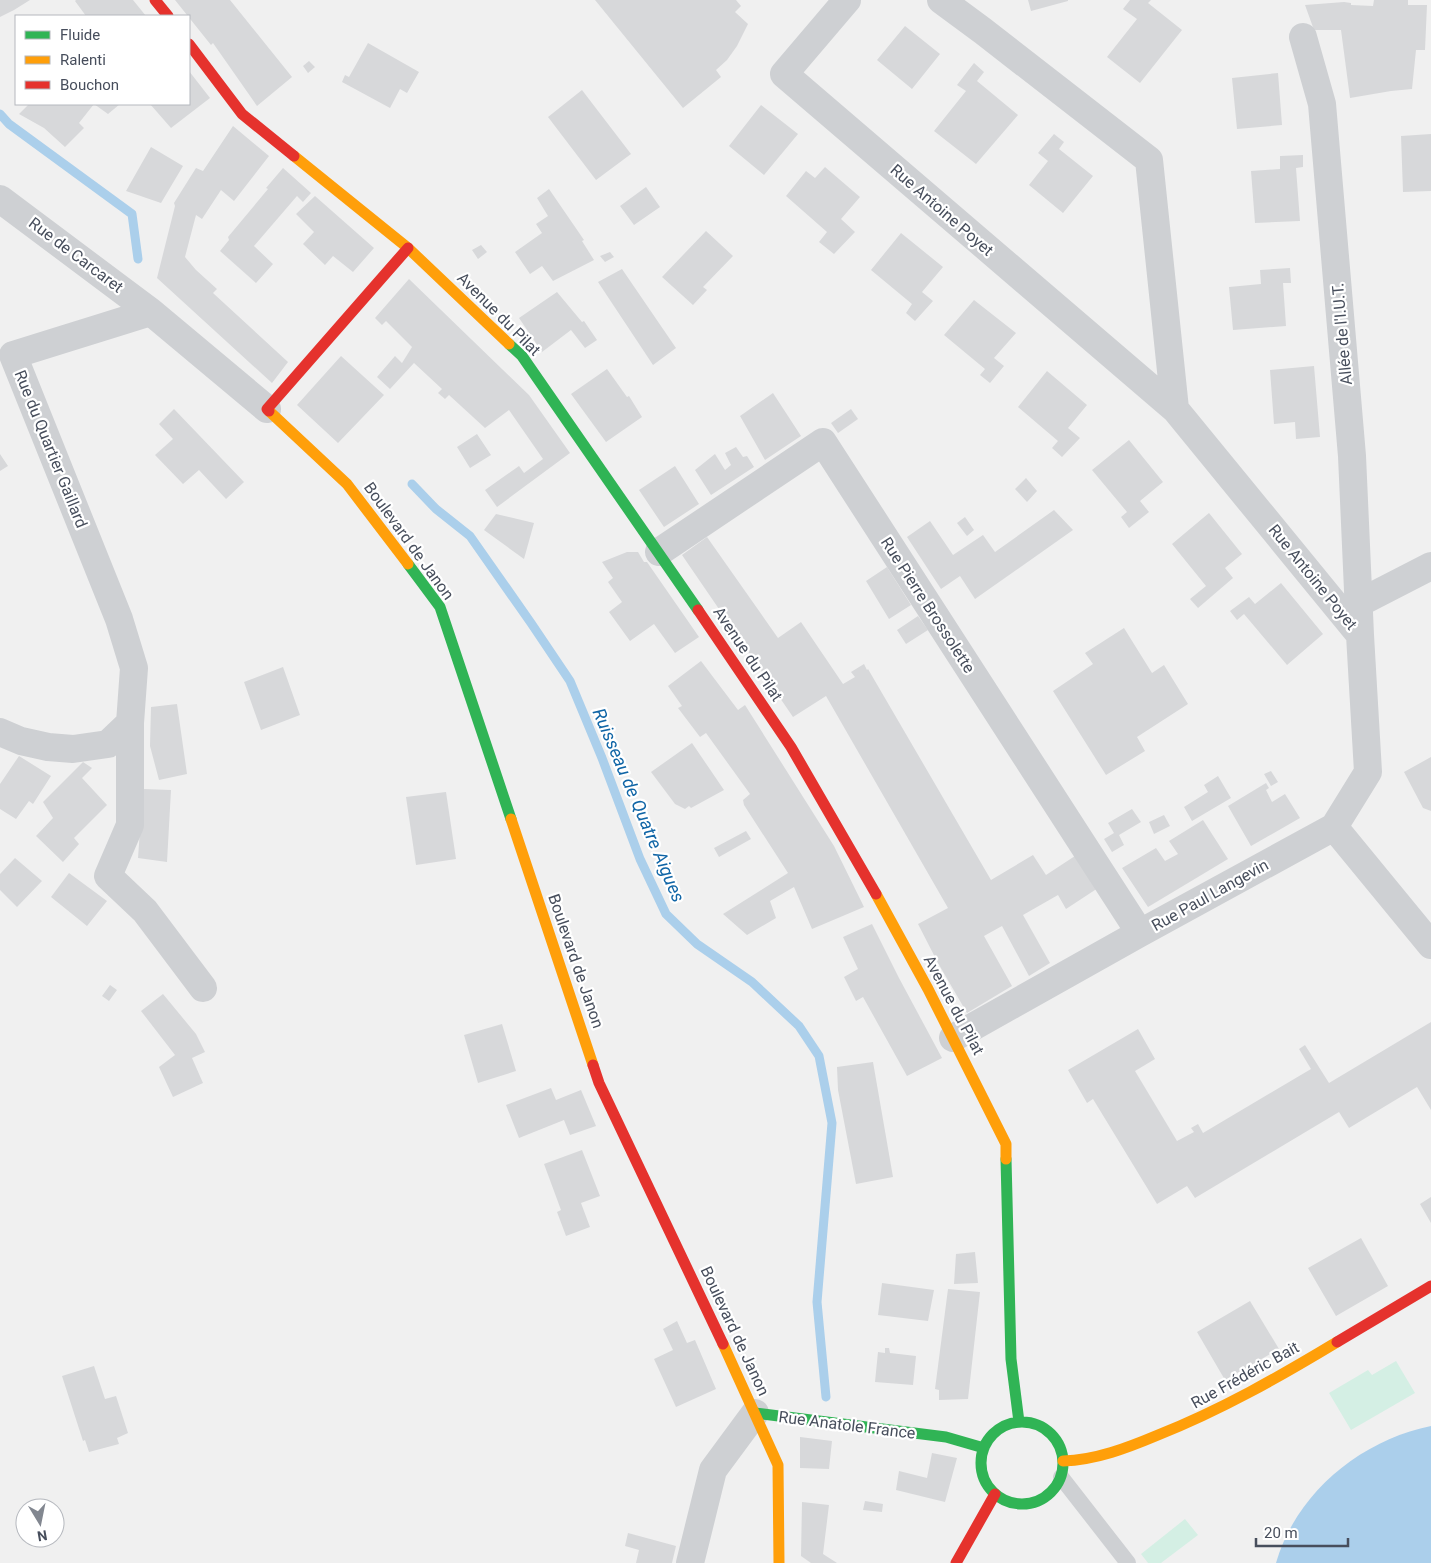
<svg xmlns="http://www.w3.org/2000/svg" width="1431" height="1563" viewBox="0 0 1431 1563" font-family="Roboto,sans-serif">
  <rect width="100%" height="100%" fill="#f0f0f0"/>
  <path fill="#d4efe4" d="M1396,1361l19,32 -64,37 -22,-37 39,-23 4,5z
    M1185,1519l13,16 -37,28h-13l-7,-9z"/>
  <path fill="#abcfeb" d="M1431,1426v137h-155c20,-70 85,-123 155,-137z"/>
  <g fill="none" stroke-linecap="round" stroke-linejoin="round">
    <path stroke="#abcfeb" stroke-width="9" d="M0,114l9,10 123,90 6,45
      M412,484l24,25 34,27 61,87 39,58 32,77 38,101 26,55 31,30 55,38 47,44 20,30 13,67 -15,179 9,95"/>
  </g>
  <path fill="#d7d8da" d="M0,0h30l-16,10 -14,7z
    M76,0h57l13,16h-60l-11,-15z
    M175,0h55l62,77 -35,29 -44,-63 -2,2z
    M595,0h141l5,6 -6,6 13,12 -11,22 -10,14 -11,10 5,7 -38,31z
    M1028,0h40v1l-37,10z
    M1130,0h21l-3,3 34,27 -42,53 -33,-26 30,-38 -14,-10z
    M1374,0h34v5h19l-2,45h-9l-4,39 -21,2 -41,7 -9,-68h-27l-9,-25 39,-3 7,1v2l22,1z
    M905,26l35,28 -28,35 -35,-29z
    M368,43l51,29 -12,21 -7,-4 -10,19 -48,-26 3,-7 4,2z
    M309,61l6,6 -7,6 -5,-7z
    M974,63l10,9 -7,9 41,34 -42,49 -42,-33 32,-40 -9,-6z
    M189,71l21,27 -39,30 -21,-24h39z
    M1278,73l4,52 -45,4 -5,-51z
    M582,90l49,64 -35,26 -48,-63z
    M29,104h91l-12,10 -14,-10 -15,19 5,5 -19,19 -21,-19 -25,-14z
    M761,105l37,29 -34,41 -35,-29z
    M233,126l36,30 -35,45 -13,-11 -19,29 -6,-4 -11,42 11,13 21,19 -4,4 75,69 -16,21 -115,-105 18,-72 -1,-3 22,-35 7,3z
    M1054,134l10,8 -5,7 34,27 -30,37 -34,-28 19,-24 -10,-8z
    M1431,134v57l-28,1 -2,-56z
    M151,147l32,19 -22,37 -35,-12z
    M1303,155v12l-7,1 4,53 -45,2 -4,-52 29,-2v-13z
    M825,167l35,30 -19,22 14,13 -21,22 -15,-12 8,-10 -41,-36 20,-25 9,7z
    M283,168l28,25 -8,9 -6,-6 -43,50 19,18 -17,19 -36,-32 9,-11 -1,-3 40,-48 -2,-1z
    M646,187l14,20 -26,18 -14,-19z
    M549,189l35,51 -2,1 12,19 -41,21 -11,-15 -12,8 -15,-22 27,-19 -6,-9 12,-8 -11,-18z
    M315,196l59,52 -21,24 -20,-16 -8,9 -22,-21 11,-12 -18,-18z
    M706,231l27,25 -30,31 4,3 -14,15 -31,-28z
    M901,233l42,34 -21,25 11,9 -18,20 -9,-8 6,-9 -41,-34z
    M481,245l6,7 -9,7 -6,-9z
    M610,252l4,5 -9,5 -5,-6z
    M1290,268l1,15h-8l3,43 -53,4 -4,-43 32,-3 -1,-14z
    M622,269l54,79 -23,17 -55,-83z
    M409,279l120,116 41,58 -73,54 -12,-17 34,-24 5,7 19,-14 -34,-49 -24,18 -36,-33 -4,4 -7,-6 4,-4 -28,-26 -24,26 -13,-12 18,-21 7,7 10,-16 -26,-26 -4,4 -7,-7z
    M557,292l25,30 2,-1 13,19 -12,8 -14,-18 -29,22 -23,-34z
    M974,300l42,33 -22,25 10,8 -14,17 -10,-8 5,-6 -41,-34z
    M341,356l43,39 -46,48 -41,-38z
    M1314,366l6,71 -24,2 -1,-17 -21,2 -4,-54z
    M607,369l20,28 2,-1 13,21 -36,25 -35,-48z
    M1047,371l40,34 -19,23 12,10 -18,19 -10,-9 6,-7 -40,-34z
    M773,393l28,43 -36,24 -25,-44z
    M174,409l70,73 -18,17 -27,-29 -16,14 -28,-29 18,-16 -14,-15z
    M851,409l7,10 -20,14 -7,-10z
    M477,434l14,21 -21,13 -13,-21z
    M1129,440l34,42 -23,19 9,11 -20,16 -8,-11 6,-5 -35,-42z
    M736,447l7,10 4,-1 7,11 -43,28 -16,-25 20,-16 10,16 6,-5 -6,-12z
    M0,454l8,12 -8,5z
    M675,466l24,38 -35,23 -25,-37z
    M1026,478l11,13 -10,11 -12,-13z
    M1054,510l19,20 -98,69 -15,-23 -19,13 -34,-52 23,-16 23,34 30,-20 12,17z
    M1209,513l33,41 -17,14 8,10 -35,30 -8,-9 16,-13 -34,-42z
    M496,514l38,9 -10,36 -40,-29z
    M965,517l9,13 -7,6 -10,-13z
    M707,537l71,101 23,-16 42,62 12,-7 -4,-5 13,-8 3,6 1,-1 123,211 42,-25 13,20 32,-21 20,34 -32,21 -8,-14 -35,20 27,48 -21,13 -27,-50 -18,10 28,50 -45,27 -29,-50 -20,-39 30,-16 -122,-212 -33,21 -111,-162z
    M627,552h11l6,10h3l52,75 -24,16 -21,-29 -24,17 -21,-29 13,-10 -14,-20 5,-4 -11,-16z
    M887,567l24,38 -22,14 -23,-38z
    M1281,583l42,51 -36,31 -43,-51 -7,6 -7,-9 19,-14 6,7z
    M918,616l10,14 -22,14 -9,-14z
    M1124,628l28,45 12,-8 24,39 -51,33 8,14 -39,24 -53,-84 40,-27 -8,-11z
    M701,661l37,49 7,-5 89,141 30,61 -52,22 -18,-42 -24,14 6,17 -29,17 -24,-21 65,-41 -44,-68 -1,-5 7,-6 -44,-61 -6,4 -22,-29 4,-2 -14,-20z
    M283,667l17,48 -39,15 -17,-48z
    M177,704l10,70 -28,6 -9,-34 1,-39z
    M692,743l32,47 -33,18 -2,-2 -4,3 -10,-5 -24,-32z
    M19,756l32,20 -18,28 -4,-3 -13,18 -16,-10v-25z
    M1431,757v54l-8,-3 -19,-36z
    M83,762l9,6 -10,10 25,27 -33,33 5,6 -16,18 -27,-26 17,-18 -10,-16z
    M1271,771l7,11 -7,4 -7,-12z
    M1218,776l13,22 -39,23 -8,-14 24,-15 -4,-7z
    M1266,783l3,5 -3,2 6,12 13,-8 15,24 -49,28 -23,-40z
    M143,789l28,1 -4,72 -29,-4z
    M446,792l10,67 -40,6 -10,-68z
    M1132,809l9,13 -22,13 5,10 -12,7 -8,-13 10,-6 -6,-10z
    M1164,815l6,11 -16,8 -5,-12z
    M1203,820l25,39 -80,48 -26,-39 34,-20 9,13 13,-7 -9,-13z
    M746,831l5,8 -32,18 -5,-9z
    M15,858l27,23 -25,26 -17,-17v-16z
    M69,873l38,28 -20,25 -36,-29z
    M872,924l27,54 43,80 -35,18 -44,-79 -7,4 -12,-24 14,-8 -15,-32z
    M110,985l7,5 -8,11 -7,-5z
    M163,994l33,40 9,18 -13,6 11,25 -30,14 -14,-30 16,-12 -34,-44z
    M1431,1022v88l-14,-23 -68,41 -10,-16 -144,86 -8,-12 -30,18 -64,-105 -6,4 -19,-33 70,-41 17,30 -20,12 42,70 17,-9 -3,-4 7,-4 5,9 108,-64 -12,-20 6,-4 24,38z
    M502,1024l14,47 -38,12 -14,-48z
    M873,1062l20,115 -37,7 -18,-94 -1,-23z
    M551,1088l5,12 25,-10 15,36 -26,9 -6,-15 -45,18 -13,-33z
    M582,1150l18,46 -19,7 9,24 -24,9 -9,-24 4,-2 -17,-46z
    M1431,1197v26l-11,-19z
    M1361,1238l27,48 -52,30 -28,-48z
    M975,1252l3,31 -24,1 2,-30z
    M882,1283l52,7 -6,31 -50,-6z
    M948,1289l32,3 -12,107 -29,1v-10l-4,-1z
    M1250,1301l29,48 -54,31 -28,-48z
    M677,1321l10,22 8,-3 21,49 -40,18 -22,-48 19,-9 -10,-21z
    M885,1348h4l1,5 26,3 -3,29 -38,-3 3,-30 7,1z
    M94,1366l11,33 11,-3 12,37 -11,5 2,6 -30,8 -4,-12 -2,1 -21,-65z
    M800,1437l32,4 -3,28 -29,-1z
    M932,1453l25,5 -12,44 -49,-12 3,-19 28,7z
    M865,1501l18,3 -1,8 -19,-2z
    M802,1502l27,3 -6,49 14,9h-26l-10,-7z
    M628,1533l48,13 -4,17h-36l3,-13 -14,-4z"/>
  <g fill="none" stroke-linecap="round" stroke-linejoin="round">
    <path stroke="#ced0d3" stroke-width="16" d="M1061,1477l67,86"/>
    <path stroke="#ced0d3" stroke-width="28" d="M847,0l-63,74 391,335 185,226 8,137 -34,55
      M941,0l42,31 166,129 26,249
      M1303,37l19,67 30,352 8,179
      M0,199l151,113
      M659,552l164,-110 317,491
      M1359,603l72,-37
      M130,723v102l-22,51 37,35 58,77
      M0,732l21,9 27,6 25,2 35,-5 22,-21 4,-55 -15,-49 -106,-264 138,-43 116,97
      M953,1038l187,-105 194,-106 97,118
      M690,1563l23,-93 42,-57"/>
    <path stroke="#30b455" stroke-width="11" d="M509,344l13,12 176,254
      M408,564l32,43 71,212
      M1006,1159l5,200 8,63
      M755,1413l191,24 38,11
      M981 1463a41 41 0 1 1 82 0a41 41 0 1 1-82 0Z"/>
    <path stroke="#ff9f0a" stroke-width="11" d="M294,156l114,92 101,96
      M269,411l78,73 61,80
      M511,819l82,246
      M876,894l52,95 78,155v15
      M723,1344l55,121 1,98
      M1063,1461c33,-1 64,-13 95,-26 63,-25 121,-58 179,-93"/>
    <path stroke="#e5322d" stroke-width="11" d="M155,0l13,16
      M189,44l53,70 52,42
      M269,411l-2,-2 141,-161
      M698,610l93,137 85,147
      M593,1065l6,18 124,261
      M1337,1342l94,-56
      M956,1563l39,-69"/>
  </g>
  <g text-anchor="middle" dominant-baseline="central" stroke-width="4.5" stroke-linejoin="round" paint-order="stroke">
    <g font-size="16" fill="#474e5c" stroke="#fff">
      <text transform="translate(942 210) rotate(41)">Rue Antoine Poyet</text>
      <text transform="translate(76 255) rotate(37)">Rue de Carcaret</text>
      <text transform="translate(499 314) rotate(45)">Avenue du Pilat</text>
      <text transform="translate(1342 334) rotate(-95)">Allée de l'I.U.T.</text>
      <text transform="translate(51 449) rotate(68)">Rue du Quartier Gaillard</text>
      <text transform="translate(409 541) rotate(54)">Boulevard de Janon</text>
      <text transform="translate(1313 577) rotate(51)">Rue Antoine Poyet</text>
      <text transform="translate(928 605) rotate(57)">Rue Pierre Brossolette</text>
      <text transform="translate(748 654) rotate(56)">Avenue du Pilat</text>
      <text transform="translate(1210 895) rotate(-29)">Rue Paul Langevin</text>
      <text transform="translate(576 961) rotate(71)">Boulevard de Janon</text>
      <text transform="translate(954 1005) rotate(62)">Avenue du Pilat</text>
      <text transform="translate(735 1331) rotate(65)">Boulevard de Janon</text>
      <text transform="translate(1245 1375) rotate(-29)">Rue Frédéric Bait</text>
      <text transform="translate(847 1425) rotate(7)">Rue Anatole France</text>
    </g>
    <g font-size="18" font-style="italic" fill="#1065a6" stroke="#fff">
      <text transform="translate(639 805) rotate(67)">Ruisseau de Quatre Aigues</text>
    </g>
  </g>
  <rect x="15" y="15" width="175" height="90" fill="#ffffff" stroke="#b5b8be"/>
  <rect x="25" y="31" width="25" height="8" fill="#30b455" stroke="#b5b8be"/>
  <text x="60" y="40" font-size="15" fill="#474e5c">Fluide</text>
  <rect x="25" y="56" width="25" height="8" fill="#ff9f0a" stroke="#b5b8be"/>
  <text x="60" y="65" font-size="15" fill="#474e5c">Ralenti</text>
  <rect x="25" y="81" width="25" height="8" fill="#e5322d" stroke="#b5b8be"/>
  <text x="60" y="90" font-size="15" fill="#474e5c">Bouchon</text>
  <g transform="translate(40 1523) rotate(170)"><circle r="24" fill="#ffffff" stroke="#b5b8be"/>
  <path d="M0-4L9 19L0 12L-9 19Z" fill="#828790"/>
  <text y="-8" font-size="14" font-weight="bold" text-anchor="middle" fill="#474e5c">N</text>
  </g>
  <path d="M1256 1538v8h92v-8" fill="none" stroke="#474e5c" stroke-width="2.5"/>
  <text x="1264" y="1538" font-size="15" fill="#474e5c" stroke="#ffffff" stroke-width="4" paint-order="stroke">20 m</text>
</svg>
